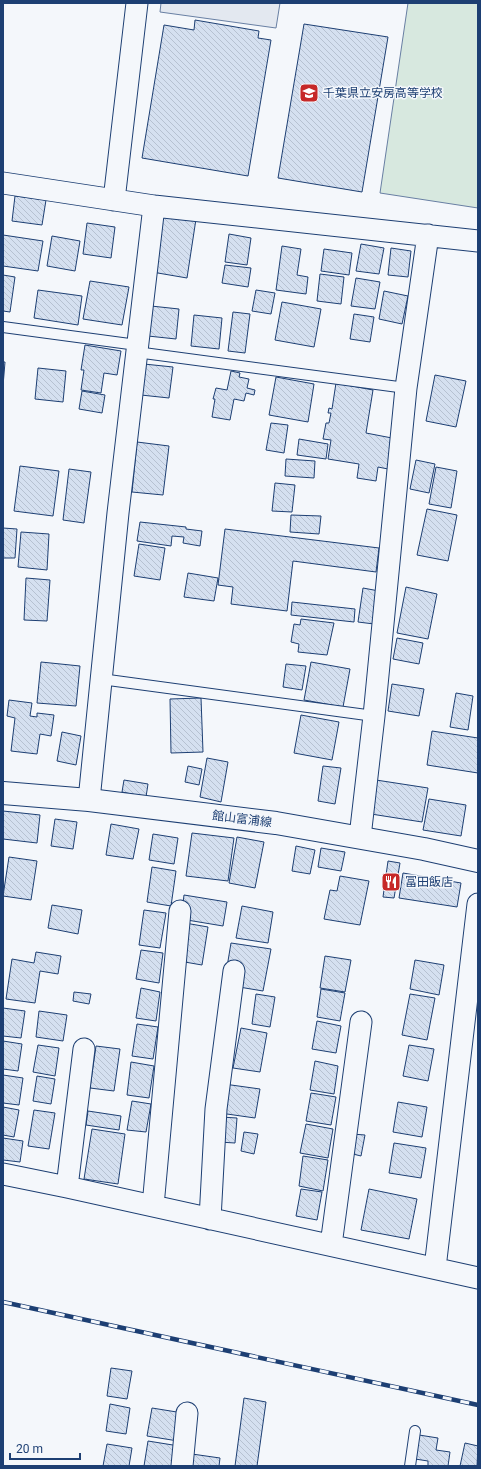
<svg xmlns="http://www.w3.org/2000/svg" width="481" height="1469" viewBox="0 0 481 1469" font-family="Roboto,'Noto Sans JP',sans-serif">
  <defs>
    <pattern id="building-back-hatch" width="6" height="6" patternUnits="userSpaceOnUse"><rect width="6" height="6" fill="#d5e0f0"/><path d="M-1 5l2 2M0 0l6 6M5-1l2 2" fill="none" stroke="#b6c1d1"/></pattern>
  </defs>
  <rect width="100%" height="100%" fill="#f4f7fb"/>
  <path fill="#d7e8df" stroke="#687fa3" d="M408,3h70v205l-98,-15z"/>
  <path fill="#e3e8f0" stroke="#687fa3" d="M161,3h119l-4,25 -116,-16z"/>
  <path fill="url(#building-back-hatch)" stroke="#1d3f73" d="M195,20l64,11 -1,7 13,2 -23,136 -106,-18 22,-133 30,5z
    M304,24l84,13 -26,155 -84,-14z
    M15,196l31,4 -4,25 -30,-4z
    M162,213l34,6 -9,59 -35,-6z
    M87,223l28,4 -4,31 -28,-4z
    M229,234l22,4 -4,27 -22,-3z
    M3,235l40,6 -5,30 -35,-5z
    M52,236l28,5 -5,30 -28,-5z
    M361,244l23,4 -5,26 -23,-3z
    M282,246l19,3 -4,26 11,2 -2,17 -30,-4z
    M391,248l20,3 -3,26 -20,-2z
    M324,249l28,4 -3,22 -28,-4z
    M225,265l26,3 -3,19 -26,-4z
    M320,274l24,3 -3,27 -24,-3z
    M3,275l12,2 -5,35 -7,-1z
    M356,278l24,4 -5,27 -24,-3z
    M90,281l39,6 -7,38 -39,-6z
    M38,290l44,6 -4,29 -44,-7z
    M256,290l19,3 -4,21 -19,-3z
    M384,291l24,5 -6,28 -23,-5z
    M282,302l39,7 -7,38 -39,-7z
    M151,306l28,3 -3,30 -28,-3z
    M233,312l17,2 -5,39 -17,-2z
    M354,314l20,3 -4,25 -20,-3z
    M194,315l28,3 -3,31 -28,-3z
    M85,345l36,6 -4,24 -13,-2 -3,20 -20,-3 3,-20h-3z
    M3,362h2l-2,24z
    M144,364l29,3 -4,31 -28,-3z
    M38,368l28,3 -3,31 -28,-3z
    M231,371l9,2 -1,4 10,2 -2,9 8,2 -1,5 -8,-2 -2,8 -10,-2 -4,21 -18,-3 3,-18h-2l3,-11 11,2z
    M435,375l31,6 -10,46 -30,-6z
    M276,377l38,7 -6,38 -39,-7z
    M336,383l37,7 -7,43 26,5 -4,31 -10,-2 -2,14 -19,-3 2,-14 -31,-5 3,-19 -8,-1 3,-16h3l2,-10h-3l1,-5 3,1z
    M82,391l23,4 -3,18 -23,-4z
    M271,423l17,2 -4,28 -18,-3z
    M299,439l29,5 -2,15 -29,-4z
    M137,442l32,4 -6,49 -31,-3z
    M286,459l29,2 -1,17 -29,-2z
    M416,460l19,4 -6,29 -19,-4z
    M20,466l39,5 -6,45 -39,-5z
    M436,467l21,4 -6,37 -22,-4z
    M69,469l22,3 -7,51 -21,-3z
    M275,483l20,2 -3,27 -20,-1z
    M427,509l30,6 -9,46 -31,-6z
    M291,515l30,1 -2,18 -29,-2z
    M140,522l46,5v2l16,2 -2,15 -17,-3 1,-6 -12,-1 -1,10 -34,-5z
    M3,528l14,1 -2,29h-12z
    M225,529l154,19 -3,24 -83,-11 -6,50 -56,-7 2,-17 -15,-2z
    M21,532l28,2 -2,36 -29,-3z
    M139,544l26,4 -5,32 -26,-4z
    M188,573l30,5 -4,23 -30,-4z
    M26,578l24,2 -3,41 -23,-1z
    M406,587l31,7 -9,45 -31,-6z
    M363,588l16,3 -5,33 -16,-2z
    M292,602l63,7 -1,13 -63,-7z
    M301,619l33,4 -7,32 -29,-3 1,-8 -8,-2 3,-18 6,1z
    M397,638l26,5 -4,21 -26,-5z
    M41,662l39,4 -4,40 -39,-3z
    M311,662l39,7 -7,38 -39,-7z
    M286,664l20,2 -4,24 -19,-3z
    M392,684l32,5 -5,27 -31,-5z
    M456,693l17,3 -5,34 -18,-3z
    M201,698l2,54 -32,1 -1,-54z
    M9,700l23,3 -2,13 7,1v-4l17,2 -3,21 -11,-2 -3,20 -26,-3 4,-33 -8,-2z
    M301,715l38,7 -7,38 -38,-7z
    M432,731l46,7v35l-51,-8z
    M62,732l19,4 -5,29 -19,-4z
    M207,758l21,4 -7,40 -21,-5z
    M188,766l14,3 -3,16 -14,-3z
    M323,766l18,2 -6,36 -17,-3z
    M124,780l24,4 -2,13 -24,-5z
    M376,780l52,8 -6,34 -51,-8z
    M429,799l37,6 -5,31 -38,-6z
    M3,811l37,4 -3,28 -34,-4z
    M55,819l22,3 -4,27 -22,-3z
    M111,824l28,5 -6,30 -27,-4z
    M192,833l42,5 -6,43 -42,-5z
    M153,834l25,4 -4,26 -25,-4z
    M237,837l27,5 -9,46 -26,-5z
    M296,846l19,4 -5,24 -18,-3z
    M321,848l24,4 -4,19 -23,-4z
    M9,857l28,4 -6,39 -28,-4z
    M388,861l12,2 -6,35 -11,-1z
    M152,867l24,4 -5,35 -24,-4z
    M403,873l58,10 -4,24 -58,-9z
    M340,876l29,5 -9,44 -36,-6 6,-29 7,1z
    M184,895l43,7 -4,24 -42,-7z
    M52,905l30,5 -4,24 -30,-6z
    M242,906l31,6 -5,31 -32,-5z
    M144,910l22,3 -6,35 -21,-3z
    M185,923l23,4 -6,38 -23,-4z
    M231,943l40,6 -8,42 -24,-4 -12,-20z
    M141,950l22,3 -4,30 -23,-4z
    M36,952l25,4 -3,18 -18,-3 -5,32 -29,-4 6,-40 22,4z
    M325,956l26,4 -6,32 -25,-4z
    M415,960l29,5 -5,30 -29,-6z
    M141,988l19,4 -4,29 -20,-3z
    M321,989l24,4 -5,28 -23,-4z
    M74,992l17,2 -2,10 -16,-3z
    M256,994l19,3 -5,30 -18,-3z
    M410,994l25,4 -8,42 -25,-5z
    M3,1008l22,3 -4,27 -18,-2z
    M39,1011l28,4 -4,26 -27,-4z
    M317,1021l24,5 -5,27 -24,-4z
    M137,1024l21,3 -5,32 -21,-3z
    M241,1028l26,5 -7,39 -27,-4z
    M3,1041l19,3 -4,27 -15,-2z
    M38,1045l21,3 -4,28 -22,-4z
    M409,1045l25,4 -6,32 -25,-5z
    M96,1046l24,3 -6,42 -24,-3z
    M315,1061l23,5 -4,28 -24,-4z
    M131,1062l23,4 -5,32 -22,-3z
    M3,1075l20,3 -4,27 -16,-2z
    M37,1076l18,3 -4,25 -18,-3z
    M224,1084l36,5 -5,29 -35,-5z
    M311,1093l25,4 -5,28 -25,-4z
    M132,1101l19,3 -5,28 -19,-2z
    M398,1102l29,5 -5,30 -29,-5z
    M3,1107l16,3 -5,27 -11,-2z
    M34,1110l21,3 -6,36 -21,-3z
    M88,1111l33,5 -2,14 -33,-5z
    M221,1117l16,1 -2,25 -16,-1z
    M306,1124l27,5 -5,29 -28,-5z
    M92,1129l33,5 -7,50 -34,-5z
    M244,1132l14,2 -4,20 -13,-3z
    M352,1134l13,1 -4,21 -12,-3z
    M3,1138l20,3 -3,21 -17,-2z
    M394,1143l32,5 -5,30 -32,-5z
    M303,1156l25,4 -5,31 -24,-5z
    M301,1189l21,3 -5,28 -21,-4z
    M369,1189l48,10 -8,40 -48,-9z
    M111,1368l21,3 -5,28 -20,-3z
    M244,1398l22,4 -9,64h-22z
    M110,1404l20,4 -4,26 -20,-3z
    M152,1408l31,5 -5,28 -31,-5z
    M419,1435l19,3 -2,12 14,2 -2,14h-20v-5l-13,-2z
    M148,1441l31,5 -3,20h-32z
    M465,1443l13,3 -1,20h-17z
    M107,1444l25,4 -3,18h-26z
    M192,1454l28,4 -1,8h-29z"/>
  <g fill="none" stroke-linecap="round" stroke-linejoin="round">
    <defs>
      <path id="lane" d="M3,327l134,18
        M136,352l270,36
        M101,679l273,37
        M410,1466l5,-35"/>
      <path id="street" d="M3,183l151,23 324,35
        M114,200l23,-197
        M89,800l29,-287 36,-307
        M360,837l14,-121 32,-328 22,-153
        M3,1174l64,13 411,91
        M67,1187l17,-138
        M153,1206l27,-295
        M210,1219l6,-110 18,-138
        M331,1245l30,-223
        M435,1268l43,-364
        M182,1466l5,-53"/>
      <path id="secondary" d="M3,793l86,7 187,23 148,26 54,12"/>
    </defs>
    <use href="#lane" stroke="#1d3f73" stroke-width="12"/>
    <use href="#street" stroke="#1d3f73" stroke-width="23"/>
    <use href="#secondary" stroke="#1d3f73" stroke-width="24"/>
    <use href="#lane" stroke="#f4f7fb" stroke-width="10"/>
    <use href="#street" stroke="#f4f7fb" stroke-width="21"/>
    <use href="#secondary" stroke="#f4f7fb" stroke-width="22"/>
    <defs>
      <path id="rail" d="M3,1302l475,103"/>
    </defs>
    <use href="#rail" stroke="#1d3f73" stroke-width="4.5"/>
    <use href="#rail" stroke="#f4f7fb" stroke-width="3" stroke-dasharray="9" stroke-linecap="butt"/>
  </g>
  <defs>
    <symbol id="school-square" viewBox="-11 -11 22 22"><rect x="-9" y="-9" width="18" height="18" rx="4" fill="#c62828" stroke="#f4f7fb"/><path d="M0-5L7-2L0 1L-7-2ZM-4 1L0 2.5L4 1V4Q0 6-4 4Z" fill="#fff"/></symbol>
    <symbol id="restaurant-square" viewBox="-11 -11 22 22"><rect x="-9" y="-9" width="18" height="18" rx="4" fill="#c62828" stroke="#f4f7fb"/><path d="M-5-6h1v4h1v-4h1v4h1v-4h1v5L-1.5 .5V6h-2V.5L-5-1ZM5-6V6H3V1.5H1.5Q1.5-4 5-6Z" fill="#fff"/></symbol>
  </defs>
  <g fill-rule="evenodd">
    <use href="#school-square" x="298" y="82" width="22" height="22"/>
    <use href="#restaurant-square" x="380" y="871" width="22" height="22"/>
  </g>
  <g text-anchor="middle" dominant-baseline="central" stroke-width="3" stroke-linejoin="round" paint-order="stroke">
    <g font-size="12" fill="#1d3f73" stroke="#f4f7fb" text-anchor="start">
      <text x="323" y="93">千葉県立安房高等学校</text>
      <text x="405" y="882">冨田飯店</text>
    </g>
    <g font-size="12" fill="#1d3f73" stroke="#f4f7fb">
      <text transform="translate(242 819) rotate(7)">館山富浦線</text>
    </g>
  </g>
  <rect width="481" height="1469" fill="none" stroke="#1d3f73" stroke-width="8"/>
  <path d="M10 1453v6h70v-6" fill="none" stroke="#1d3f73" stroke-width="2"/>
  <text x="16" y="1453" font-size="12" fill="#1d3f73" stroke="#f4f7fb" stroke-width="3" paint-order="stroke">20 m</text>
</svg>
